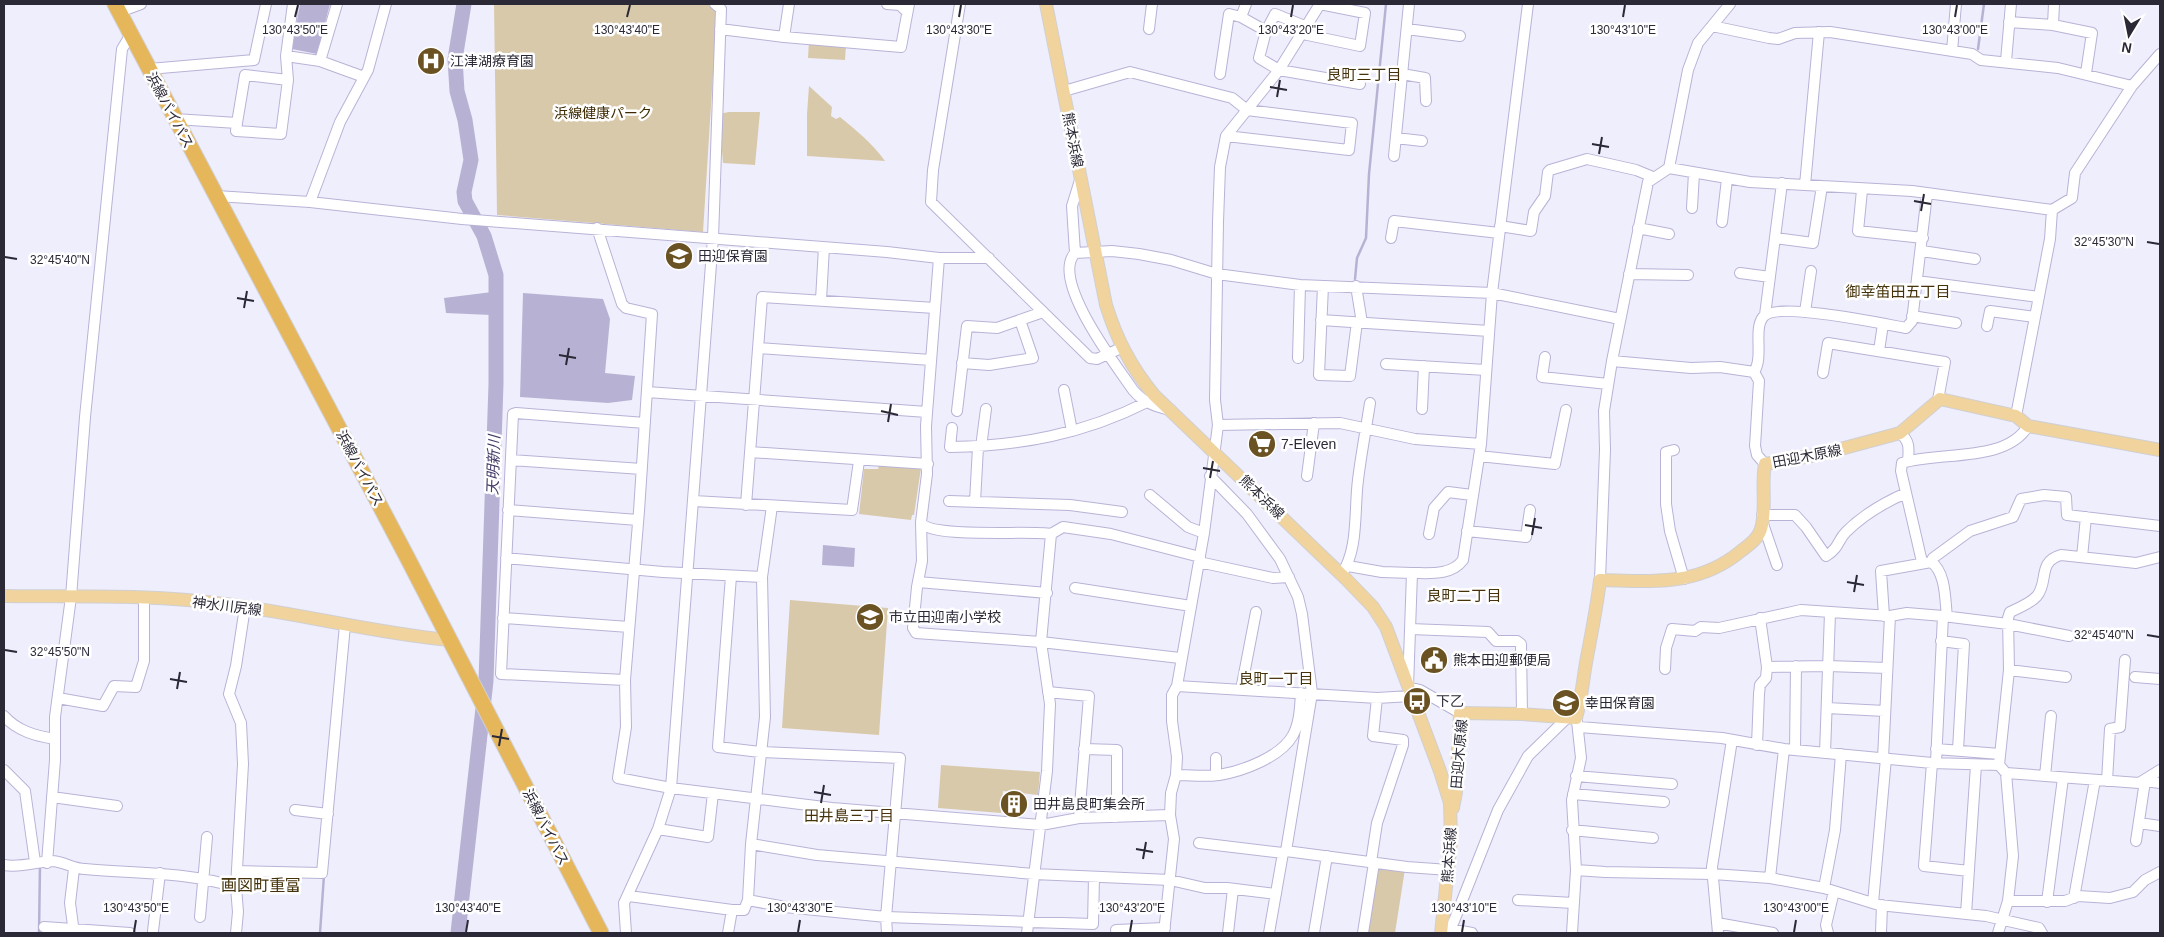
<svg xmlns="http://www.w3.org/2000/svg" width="2164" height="937" viewBox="0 0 2164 937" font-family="Arial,'Noto Sans JP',sans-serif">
  <rect width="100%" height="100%" fill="#efeefc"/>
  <path fill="#d9c9ab" d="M494,4h213l10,7 -14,221 -206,-17z
    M809,41l37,4 -1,15 -37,-2z
    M809,86l23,21 -1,9 5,3 4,-2c16,13 33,27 45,44l-78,-5v-42z
    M729,112h31l-5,53 -32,-2 -4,-49z
    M879,465l42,3 -7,47h-2l-1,5 -52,-6 5,-45h14z
    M790,600l98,8 -9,127 -97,-7z
    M941,765l99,7 -2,23 -35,-4 -2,22 -63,-5z
    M1375,864l30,5 -10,64h-31z"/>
  <path fill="#b7b2d3" d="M300,4h30l-13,50 -25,-5z
    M492,292l-1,23 -45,-2 -2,-15z
    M523,293l80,6 7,20 -5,54 30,3 -3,24 -24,3 -88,-6z
    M823,545l32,3 -1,19 -32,-2z"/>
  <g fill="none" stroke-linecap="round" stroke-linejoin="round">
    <path stroke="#b7b2d3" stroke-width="2.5" d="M1978,49l6,-45
      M1355,279l2,-21 9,-20 3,-64 17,-170
      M39,933l1,-68
      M320,933l4,-58"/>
    <path stroke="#b7b2d3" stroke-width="15" d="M458,933l28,-252 10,-297v-109l-12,-39 -19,-35 -1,-9 7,-32 -6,-40 -8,-29 -2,-32 9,-55"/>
    <defs>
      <path id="minor" d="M337,4l-17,57 44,16
        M887,4l13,1 7,7
        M960,4l-27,166 -2,32 159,156 7,1 24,-11
        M121,7l-2,5 22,-8
        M1241,17l25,14 -7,27 20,12 81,14
        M2009,22l44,3 39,8 -6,40
        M2053,25l1,-21
        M1712,26l57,12 9,1 17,-6 35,-1 142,22 9,6 77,8 74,18
        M720,29l64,8 117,10 8,-43
        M1149,29l3,-25
        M1407,29l53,7
        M1266,31l9,-17 32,13
        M1303,34l57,12 5,-33 -45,-9
        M784,37l5,-33
        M1952,51l4,-47
        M286,56l7,-52
        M2006,61l5,-57
        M149,69l105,-9 12,-56
        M1220,74l9,-60 12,3 5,-13
        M1402,74l23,4 1,23
        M288,80l-2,-24 34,5
        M1064,91l66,-19 102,26 15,12 105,13 -3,27 -123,-14
        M175,119l62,4 -1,8 45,3 7,-54 -43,-5 -8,48
        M1396,138l26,3
        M1394,156l15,-152
        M1669,168l19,-98 10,-27 32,-39
        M1081,177l-9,29 3,47c-25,27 41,112 58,137 10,12 22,17 38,20
        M1805,185l14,-153
        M1862,190l-4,41 65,7
        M216,196l94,6 152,17 425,33 52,6h50
        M310,202l30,-80 28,-52 18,-66
        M1692,208l2,-35
        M1722,222l5,-43
        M1500,226l31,5 3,-19 11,-16 3,-24 2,-2 37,-11 49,11 17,7
        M597,228l25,76 4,4 26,6 -13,197 -14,169 1,47 -8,51 53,10 161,20 209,17 38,-7 91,-3
        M1638,228l31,6
        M1391,238l3,-17 105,12
        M1775,238l38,5 9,-57
        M1922,251l53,8
        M1075,253l37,-2 27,3 32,6 46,14 83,11 192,8 128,26
        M1740,273l30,4
        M1629,274l59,1
        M1917,281l122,16
        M1323,286l-4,89 31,1 7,-54
        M1356,286l6,37
        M821,300l3,-53
        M1805,312l6,-41
        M1765,315l17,-132
        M1912,316l44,7
        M1321,320l168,11
        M1987,326l3,-15 45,6
        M759,348l172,12
        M1879,351l4,-27
        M1545,357l-3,20 66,7
        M1298,358l2,-73
        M1612,361l79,7 29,-1 34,5 5,9 -4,65 2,9 8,9
        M962,363l27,2 44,-7 -13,-38
        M1386,364l100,6
        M1754,372c10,-15 -1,-42 9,-55 12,-16 121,7 143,11l6,-7 15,-127
        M1823,373l5,-30 117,19 -7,38
        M1064,390l8,41
        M647,392l280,20
        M1422,409l2,-43
        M957,411l10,-85 30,2 46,-16
        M2016,416l34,-177 2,-29
        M1218,425l122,-2 75,16 66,5
        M952,428l-2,19c70,-1 134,-13 197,-45
        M1900,433c10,8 9,16 8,28
        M981,447l5,-38
        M1674,450l-8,2v52l4,27 14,48
        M750,452l178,12
        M1479,456l76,8 11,-54
        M511,460l131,9
        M1210,476l37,38 33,45 18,38 4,17 10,79 -26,158 121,16 42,3
        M1307,476l7,-53
        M1150,495l38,32 16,6
        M694,501l158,9 7,-49
        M949,501l121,4 52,7
        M975,502l3,-55
        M746,505l16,-208 173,11
        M508,510l130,10
        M1762,515h33l11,12 20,29c14,-9 11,-15 20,-24 18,-18 37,-29 60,-39
        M1762,521l15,44
        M921,522l1,39 -5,26 -4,41 3,5 125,9 10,-108c-20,-4 -122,5 -130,-12l6,-48 -1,-48 13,-168
        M1467,531l59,6 4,-27
        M1051,534l12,-7 48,7 89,23
        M1429,534l5,-26 14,-16 24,3
        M2082,557l4,-40
        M506,558l157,14 99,5
        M1199,562l74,16 16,-1
        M1922,562l-21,-91 1,-8c38,-12 104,0 126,-37
        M1931,562l2,-4 37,-27 43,-14 8,-18 23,-4 22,2 1,18 93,11
        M1348,566l34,6 30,1
        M1341,575c18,-25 13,-65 17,-95 3,-25 8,-51 12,-77
        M731,576l-13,171 42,5 140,6 -14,159 1,16
        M1600,580l5,-130 -1,-39 8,-50 36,-179 21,-14 81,14 162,9 140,19 20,-12 3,-25 57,-87 28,-32
        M918,582l129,11
        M1075,588l116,18
        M1884,616l-3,-45 50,-9c15,10 14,38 16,55
        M503,618l126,9
        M1410,629l78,3 8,9h21l4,3 1,70
        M1941,641l23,3 -6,106
        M1767,667l61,-1 59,2
        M1665,669l1,-21 6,-19 23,2 6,-4 18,1 82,-18 89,6 17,-3 36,3 65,8 61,12
        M2009,670l57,7
        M2135,677l25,2
        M625,680l-124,-6 12,-260 3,-1 129,10
        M1177,686l200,12 34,-2
        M1241,690l15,-78
        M1048,692l41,4 -10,122
        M58,698l45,8 11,-20 22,1 8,-26v-62
        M1827,708l58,3
        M1460,713l-40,-23 -12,-3 4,-114c17,0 39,3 51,-13l18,-116 11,-151 36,-289
        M4,716c13,15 32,20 51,23
        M1579,727l143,11 62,11 148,14 67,2
        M1757,745l2,-51 1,-9 6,-7 1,-11 -7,-49
        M1084,749l33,1v67
        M1936,749l64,5
        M1795,750l1,-84
        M1825,753l5,-140
        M1883,758l7,-142
        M1936,762l7,-146
        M1932,763l-8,103 45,5
        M4,770l21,21 10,71
        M2006,773l133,10 21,-13
        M1176,775c15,0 29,2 43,0 24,-4 62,-18 74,-40 7,-13 7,-29 8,-42
        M1216,775v-17
        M1576,776l96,8
        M2045,776l6,-60
        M2107,781l3,-52 10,-2 5,-67
        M1573,794l91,8
        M52,797l65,9
        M295,810l33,4
        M2139,823l21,3
        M658,829l50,8 5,-44
        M1572,830l81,8
        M2136,841l9,-60 15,2
        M1199,843l84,10
        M751,844l66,11 217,19 136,6 35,8h22l49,6
        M1371,862l6,-39 26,-78v-5l-30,-4 4,-38
        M47,863l8,-103v-43l16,-120 14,-180 37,-368 9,-15
        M4,865c17,3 31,-3 48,-4 10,0 22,8 33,8 53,5 99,2 151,18l2,25 -2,21
        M74,869l-4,34 4,30
        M1576,870l29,2 108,2 57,4 54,10 55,17 107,11 53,12 3,5
        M237,871l85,2 23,-248
        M1770,878l14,-129
        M236,887l7,-123 -2,-41 -12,-29 7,-28 9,-59
        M1824,888l11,-58 6,-76
        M629,896l103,14
        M2074,898l21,-118
        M748,900l37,7 101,10 207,7 1,-47
        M1518,900l56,3
        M2008,901h57l13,-5 32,2 23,-6 12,-12 15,-8
        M2047,902l16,-124
        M1873,903l13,-145
        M1966,914l10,-149
        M200,917l7,-80
        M1717,923l56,10
        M44,927l86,6
        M1450,929l22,4
        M1116,930l49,-2
        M153,931l7,-58
        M626,933l-2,-30 34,-74 13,-41 42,-550 8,-229 -6,-5
        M728,933l4,-23h12l4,-10 3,-56 14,-127 -3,-140 10,-71
        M1027,933l20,-162 3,-67 -9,-62 139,16
        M1164,933l10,-94 -4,-24 1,-22 5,-18 1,-18 -5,-36v-26l5,-9 27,-153 14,-108 -3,-25 3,-178 2,-55 6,-31 53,-66 41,-66
        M1228,933l5,-44
        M1269,933l14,-80 3,-2
        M1314,933l13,-77
        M1363,933l11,-70
        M1443,933l7,-4 4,-8 44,-111 30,-54 39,-38
        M1572,933l4,-63 -4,-70 9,-42 -4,-37
        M1718,933l-6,-66 20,-127
        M1828,933l-2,-8 8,-34
        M1881,933l1,-28
        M1998,933l10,-32 5,-45 -7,-83 -7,-8 10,-95 -1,-52 2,-6c9,-4 21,-9 27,-16 12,-15 0,-34 24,-41l75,8 24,-6"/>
      <path id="major" d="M1046,4l60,301c11,35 25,62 48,90l192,184 27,28 13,20 54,144 10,32 1,38 -10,92
        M4,596c73,1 147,-2 220,8 75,9 149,29 225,36
        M1453,808l3,-16 4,-79 62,1 54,4c6,-21 7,-40 11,-61 5,-26 10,-51 13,-77 52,1 98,7 141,-29 8,-6 17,-12 20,-22 6,-20 0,-44 4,-65l57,-10 78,-21 40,-34 76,17 12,10 132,24"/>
      <path id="highway" d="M115,4l292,553 194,376"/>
    </defs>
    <use href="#minor" stroke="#b8b3d6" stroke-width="12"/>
    <use href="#major" stroke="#d0d0d3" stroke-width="14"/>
    <use href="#highway" stroke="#d0d0d3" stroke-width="17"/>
    <use href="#minor" stroke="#fff" stroke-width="10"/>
    <use href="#major" stroke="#f0d39d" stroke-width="12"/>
    <use href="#highway" stroke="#e6b65b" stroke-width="15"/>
  </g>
  <path fill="none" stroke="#2b2936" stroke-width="2" d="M295,17l3,-12M627,17l3,-12M959,17l2,-12M1291,17l2,-12M1623,17l2,-12M1955,17l2,-12M1270,87l17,3M1277,97l3,-17M1592,144l17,3M1599,154l3,-17M1914,201l17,3M1921,211l3,-17M2147,242l12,2M5,257l12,2M237,298l17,3M244,308l3,-17M559,355l17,3M566,365l3,-17M881,411l17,4M888,422l3,-18M1203,468l17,3M1210,478l3,-17M1525,525l17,3M1532,535l3,-17M1847,582l17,3M1854,592l3,-17M2147,635l12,2M5,650l12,2M170,679l17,3M177,689l3,-17M492,736l17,3M499,746l3,-17M814,792l17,3M821,803l3,-18M1136,849l17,3M1143,859l3,-17M134,932l2,-12M466,932l2,-12M798,932l2,-12M1130,932l2,-12M1462,932l2,-12M1794,932l2,-12"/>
  <defs>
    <symbol id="hospital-disc" viewBox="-11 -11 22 22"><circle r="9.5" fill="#6b5223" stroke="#fff"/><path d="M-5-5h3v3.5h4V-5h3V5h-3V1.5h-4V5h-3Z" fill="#fff"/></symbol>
    <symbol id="school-disc" viewBox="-11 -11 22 22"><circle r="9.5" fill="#6b5223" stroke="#fff"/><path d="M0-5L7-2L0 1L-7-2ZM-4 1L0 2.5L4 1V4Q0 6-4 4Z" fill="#fff"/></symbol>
    <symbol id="supermarket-disc" viewBox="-11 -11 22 22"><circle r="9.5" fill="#6b5223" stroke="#fff"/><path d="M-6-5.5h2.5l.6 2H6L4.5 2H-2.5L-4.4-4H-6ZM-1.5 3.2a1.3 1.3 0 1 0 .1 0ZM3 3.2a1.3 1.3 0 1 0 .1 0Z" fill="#fff"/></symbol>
    <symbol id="civic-disc" viewBox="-11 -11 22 22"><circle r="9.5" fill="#6b5223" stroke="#fff"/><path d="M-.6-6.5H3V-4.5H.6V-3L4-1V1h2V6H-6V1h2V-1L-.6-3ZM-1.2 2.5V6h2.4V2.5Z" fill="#fff"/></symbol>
    <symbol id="bus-disc" viewBox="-11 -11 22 22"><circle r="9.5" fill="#6b5223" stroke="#fff"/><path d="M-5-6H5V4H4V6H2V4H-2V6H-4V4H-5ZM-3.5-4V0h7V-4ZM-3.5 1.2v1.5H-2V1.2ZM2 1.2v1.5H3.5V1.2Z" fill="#fff"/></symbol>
    <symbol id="building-disc" viewBox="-11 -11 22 22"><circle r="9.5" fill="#6b5223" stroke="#fff"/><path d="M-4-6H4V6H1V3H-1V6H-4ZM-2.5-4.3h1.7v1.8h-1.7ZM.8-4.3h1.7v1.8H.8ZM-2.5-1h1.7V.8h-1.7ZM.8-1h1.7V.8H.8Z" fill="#fff"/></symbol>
  </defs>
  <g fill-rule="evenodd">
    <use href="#hospital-disc" x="415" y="45" width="32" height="32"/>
    <use href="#school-disc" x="663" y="240" width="32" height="32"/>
    <use href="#supermarket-disc" x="1246" y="428" width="32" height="32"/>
    <use href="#school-disc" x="854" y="601" width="32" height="32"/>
    <use href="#civic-disc" x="1418" y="644" width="32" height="32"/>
    <use href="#bus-disc" x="1401" y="685" width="32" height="32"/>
    <use href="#school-disc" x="1550" y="687" width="32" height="32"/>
    <use href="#building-disc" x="998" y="788" width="32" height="32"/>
  </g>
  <g text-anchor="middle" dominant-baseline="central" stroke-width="5" stroke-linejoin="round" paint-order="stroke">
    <g font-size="14" fill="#2b2936" stroke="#fff" text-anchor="start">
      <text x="450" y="61">江津湖療育園</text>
      <text x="698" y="256">田迎保育園</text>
      <text x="1281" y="444">7-Eleven</text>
      <text x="889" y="617">市立田迎南小学校</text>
      <text x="1453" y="660">熊本田迎郵便局</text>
      <text x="1436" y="701">下乙</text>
      <text x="1585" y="703">幸田保育園</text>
      <text x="1033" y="804">田井島良町集会所</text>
    </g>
    <g font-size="14" fill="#2b2936" stroke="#fff">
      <text transform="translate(170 110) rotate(62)">浜線バイパス</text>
      <text transform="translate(1073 140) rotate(79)">熊本浜線</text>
      <text transform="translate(1807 456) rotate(-11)">田迎木原線</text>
      <text transform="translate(360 468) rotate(62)">浜線バイパス</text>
      <text transform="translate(1262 497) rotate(44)">熊本浜線</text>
      <text transform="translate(227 606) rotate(7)">神水川尻線</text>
      <text transform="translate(1459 754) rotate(-85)">田迎木原線</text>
      <text transform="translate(546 827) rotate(63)">浜線バイパス</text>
      <text transform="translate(1449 855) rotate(-86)">熊本浜線</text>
    </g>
    <g font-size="14" fill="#3c2900" stroke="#fff">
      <text x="603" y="113">浜線健康パーク</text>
    </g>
    <g font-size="15" fill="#45320a" stroke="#fff">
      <text x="1364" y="74">良町三丁目</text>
      <text x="1898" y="291">御幸笛田五丁目</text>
      <text x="1464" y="595">良町二丁目</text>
      <text x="1276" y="678">良町一丁目</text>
      <text x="849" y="815">田井島三丁目</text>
    </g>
    <g font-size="15" font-style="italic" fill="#433a68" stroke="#fff">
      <text transform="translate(493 465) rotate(-88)">天明新川</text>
    </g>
    <g font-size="16" fill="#45320a" stroke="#fff">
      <text x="261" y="885">画図町重富</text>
    </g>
  </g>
  <g font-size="12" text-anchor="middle" fill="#2b2936" stroke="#fff" stroke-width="5" stroke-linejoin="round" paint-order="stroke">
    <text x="295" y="34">130°43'50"E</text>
    <text x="627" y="34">130°43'40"E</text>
    <text x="959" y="34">130°43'30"E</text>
    <text x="1291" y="34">130°43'20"E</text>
    <text x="1623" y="34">130°43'10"E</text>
    <text x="1955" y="34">130°43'00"E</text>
    <text x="2104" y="246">32°45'30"N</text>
    <text x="60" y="264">32°45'40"N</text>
    <text x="2104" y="639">32°45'40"N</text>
    <text x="60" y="656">32°45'50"N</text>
    <text x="136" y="912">130°43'50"E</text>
    <text x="468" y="912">130°43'40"E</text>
    <text x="800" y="912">130°43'30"E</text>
    <text x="1132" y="912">130°43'20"E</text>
    <text x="1464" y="912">130°43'10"E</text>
    <text x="1796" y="912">130°43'00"E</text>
  </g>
  <rect width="2164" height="937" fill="none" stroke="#2b2936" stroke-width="10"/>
  <g transform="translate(2129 35) rotate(190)" stroke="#ffffff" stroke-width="4" paint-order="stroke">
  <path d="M0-4L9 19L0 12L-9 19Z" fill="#2b2936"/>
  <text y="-8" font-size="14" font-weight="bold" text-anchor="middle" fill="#2b2936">N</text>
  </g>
</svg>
